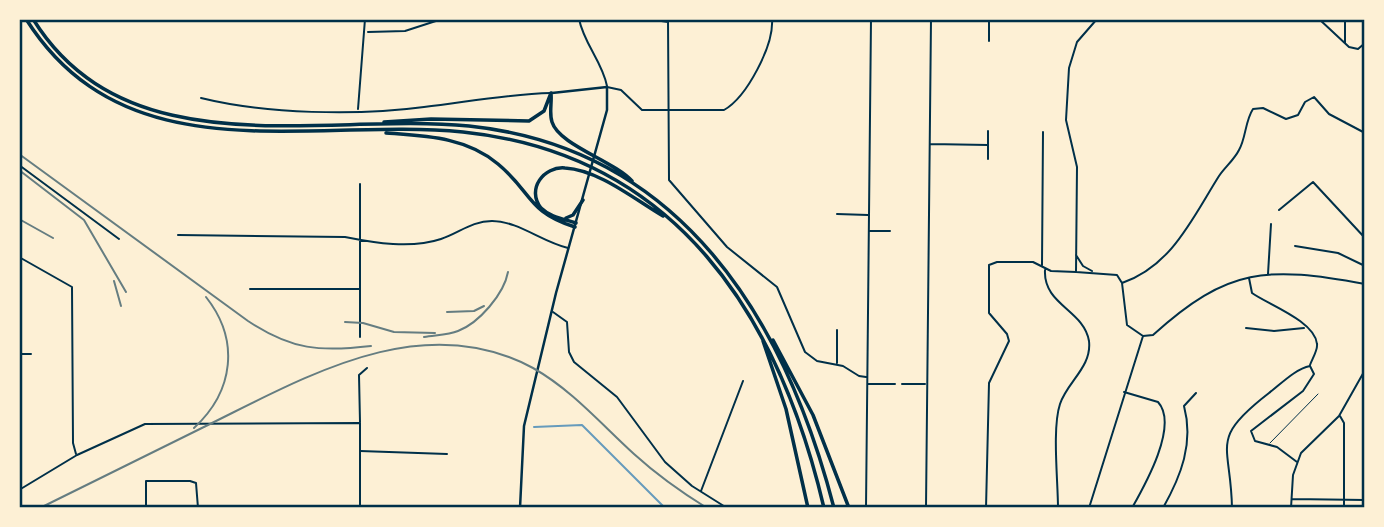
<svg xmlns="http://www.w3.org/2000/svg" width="1384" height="527" viewBox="0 0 1384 527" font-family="'PT Serif',serif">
  <rect width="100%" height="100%" fill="#fdf0d5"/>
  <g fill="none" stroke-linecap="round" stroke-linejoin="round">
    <path stroke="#669bbc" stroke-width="2" d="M534,427l48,-2 83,83"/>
    <path stroke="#003049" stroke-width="1" d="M1270,443l48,-49"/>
    <path stroke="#003049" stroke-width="2" d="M648,19l20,3
      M668,19l1,161 58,67 50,40 28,65 12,9 26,5 16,10 7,1
      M931,19l58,1
      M1319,19l30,28 9,2 7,-6
      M1345,19v24
      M989,20v21
      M368,32l37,-1 37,-12
      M1365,42v-23
      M607,87l14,3 21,20h82c23,-13 50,-65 48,-91
      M201,98c65,16 156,18 223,9 43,-5 83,-13 127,-14
      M358,109l7,-90
      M930,144l58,1
      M988,159v-28
      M19,165l100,74
      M360,184v153
      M1279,210l34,-28 52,56
      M837,214l31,1
      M869,231h21
      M178,235l167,2c30,6 66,12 96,2 18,-6 31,-18 51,-18 26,0 50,21 76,27
      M1295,246l43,7 27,13
      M1076,255l7,11 9,5
      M19,257l53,30 1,156 3,11
      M1042,265l1,-133
      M1045,270c-2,35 39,40 44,71 3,26 -22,41 -29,63 -8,24 -2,77 -2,104
      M1268,274l3,-50
      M1249,278l3,15c15,11 63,28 65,51 1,6 -5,15 -7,21
      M1122,283c50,-17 71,-66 97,-107 6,-9 15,-16 20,-26 7,-12 6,-29 14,-41l10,-1 23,11 12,-4 7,-13 9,-5 15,17 36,19
      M250,289h109
      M553,312l14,10 2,30 5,10 43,35 48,65 27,24 35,22
      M1246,328l28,3 30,-3
      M837,330v33
      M19,354h12
      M868,384h27
      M902,384h23
      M1124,392l34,10c21,23 -13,83 -26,106
      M1340,416l4,7v85
      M360,422l-1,-47 8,-7
      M360,451l87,3
      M701,491l42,-110
      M1292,499l73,1
      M146,508v-27h44l6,2 2,25
      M866,508l5,-489
      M926,508l5,-489
      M986,508l3,-125 20,-42 -2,-7 -18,-21v-48l8,-3h36l18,9 25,1
      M1089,508l54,-172 -16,-11 -5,-42 -5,-8 -41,-3 1,-105 -11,-47 3,-52 8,-26 20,-23
      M1163,508c18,-32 31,-65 21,-102l12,-13
      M1232,508c-1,-65 -24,-68 37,-115 12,-9 26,-24 41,-27l4,8 -11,17 -52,40 4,10 22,6 20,15
      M1291,508l2,-33 8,-22 38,-37 26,-46"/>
    <path stroke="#003049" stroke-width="2" d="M579,19c5,25 23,42 28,67
      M1143,336l10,-1c75,-68 114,-69 212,-51
      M19,490l58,-35 68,-31 215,-1v85"/>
    <path stroke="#003049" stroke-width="2.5" d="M520,508l4,-82 32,-133 51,-183v-23l-55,6"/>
    <path stroke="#003049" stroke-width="3.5" d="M26,19c100,158 283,98 437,113 213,22 316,184 361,376
      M33,19c94,151 290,93 436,107 212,22 316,193 365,382
      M551,94c1,9 -2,19 1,28 7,23 62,39 80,59
      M384,122l47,-3 98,2 15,-10 7,-18
      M386,133c40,3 80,4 112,31 34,28 29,48 77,63
      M566,218l7,-3 10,-15
      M576,223c-12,-4 -26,-6 -35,-15 -15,-19 3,-42 24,-40 34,2 69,31 98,48
      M773,340l40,75 36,93
      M763,341l23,68 22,99"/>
    <path stroke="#657d81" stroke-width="2" d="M19,154l229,167c44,29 72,31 123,25
      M19,170l65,50 42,72
      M19,219l34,19
      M114,281l7,25
      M447,312l27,-1 10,-5
      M345,322l18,1 31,9 41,1
      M424,337c11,-2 24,-2 34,-6 21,-8 46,-37 50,-59
      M194,428c40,-37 46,-88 12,-131
      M40,508c57,-28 115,-57 172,-85 99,-49 212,-114 321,-55 39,22 68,56 101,86 22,20 47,38 73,54"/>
  </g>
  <rect width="1384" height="527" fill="none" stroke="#fdf0d5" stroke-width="42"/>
  <rect x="21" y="21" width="1342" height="485" fill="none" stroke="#003049" stroke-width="2.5"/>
</svg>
